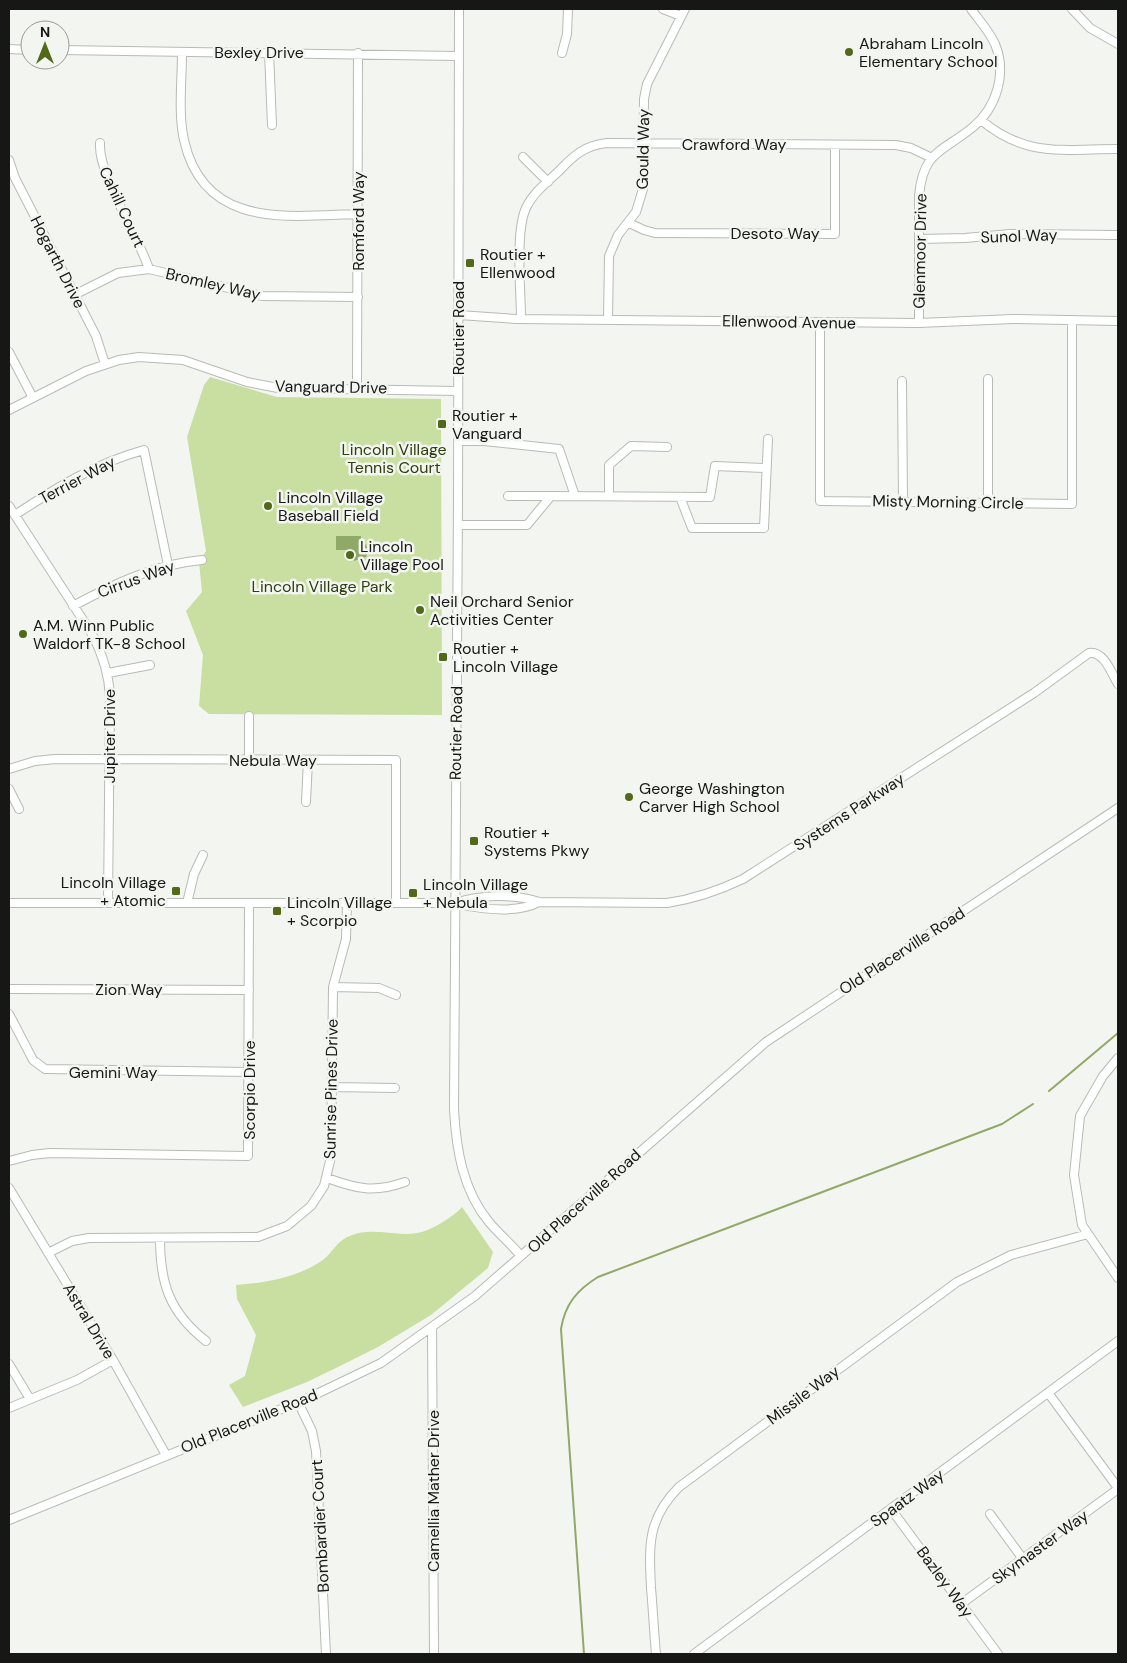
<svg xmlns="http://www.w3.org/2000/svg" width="1127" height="1663" viewBox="0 0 1127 1663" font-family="'DM Sans',sans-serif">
  <rect width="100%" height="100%" fill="#f3f5f0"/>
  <path fill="#c8dfa1" d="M210,377l67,20 164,2 1,316 -233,-1 -10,-8 4,-51 -17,-44 16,-19 -3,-30 7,-11 -19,-114 17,-52z
    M462,1207l31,45 -5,16 -57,47 -53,32 -40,20 -31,15 -64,25 -14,-22 16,-9 11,-41 -19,-36 -1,-14c29,-2 59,-7 84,-23 13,-8 15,-21 32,-27 21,-8 44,2 65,-2 14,-2 36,-16 45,-26z"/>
  <path fill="#91a968" d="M336,536h25v12l5,-4 2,8 -2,5 -12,4v-11h-18z"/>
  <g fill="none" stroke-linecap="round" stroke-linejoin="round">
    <path stroke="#91a968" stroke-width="2" d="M1049,1091l69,-58
      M584,1654l-23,-325c4,-25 16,-39 37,-52l404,-153 31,-20"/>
    <defs>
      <path id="minor" d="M459,9l-1,493 -4,607c2,40 9,82 35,113 10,12 22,22 32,34
        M663,9l18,7
        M1072,9l18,19 28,16
        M9,49l21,1
        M60,50l397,6
        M182,52c0,29 -4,61 2,88 20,90 105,76 174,74
        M269,52l3,73
        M562,53l5,-19 1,-25
        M981,120c45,38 82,29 137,29
        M100,143c-2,32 38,92 49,126
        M523,157l25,25
        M9,160l6,18 81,158 9,28
        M629,223l15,7 11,3 180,1v-89
        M919,239l46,-1 45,-4 108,1
        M74,295l44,-22 31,-4 113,27 96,1
        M459,315l57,4 403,4 94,-4 105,2
        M521,319c0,-27 -6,-88 5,-111 7,-15 21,-26 33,-37 14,-15 26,-26 48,-28l289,2 15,3 21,10
        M608,320l1,-64 9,-21 18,-23 7,-23 1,-90 3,-15 38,-75
        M820,322v179l252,3v-184
        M919,323v-127c4,-46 24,-44 54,-69 24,-20 34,-54 22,-83 -6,-13 -16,-24 -24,-35
        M9,352l24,46
        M988,379v124
        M902,381l1,121
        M357,388l1,-335
        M9,410l77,-39 33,-11 20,-3 44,3 64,22 31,6 180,3
        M458,441h26l75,8 16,47
        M508,496h42
        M609,496v-31l22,-19 36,1
        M680,497l12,31h72l4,-89
        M9,506l83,128c11,21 17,40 18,63l-2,206
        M15,515c41,-27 81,-52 129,-65l24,115
        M458,525h69l24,-29 159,1 5,-31 51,2
        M73,606c41,-22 83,-42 129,-46
        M108,673l42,-8
        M249,716v44
        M9,769l26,-8 20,-2 341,1v143
        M9,789l10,20
        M306,802l2,-42
        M9,903h445c26,6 62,11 85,-1
        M187,903l7,-29 9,-19
        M454,903c26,-8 59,-10 85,-1l128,1c27,-4 51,-12 76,-24l291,-186 55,-40c15,-2 22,19 29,31
        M333,987l46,1 17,7
        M9,989l240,1
        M9,1014l24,46 12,9 204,3
        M1118,1058l-15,18 -23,40 -6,59 8,50 36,53
        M332,1087l63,1
        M9,1161l23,-6 18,-2 198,3 1,-252
        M327,1178c30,11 47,15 78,4
        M9,1188l104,172 53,95
        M160,1238c0,45 9,74 46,103
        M48,1253l24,-12 17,-3 169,-1 29,-11 24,-20 13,-20 7,-29 2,-170 13,-48 1,-35
        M432,1327l2,327
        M9,1364l21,35
        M1049,1394l69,94
        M298,1402l14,29 4,20 10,203
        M9,1408l68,-28 36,-20
        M891,1509l107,145
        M990,1514l33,45
        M9,1520l297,-121 75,-36 94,-67 291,-254 352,-234
        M961,1604l157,-115
        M656,1654c-2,-22 -3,-44 -5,-66 -2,-42 -4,-69 28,-101l278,-205 54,-27 77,-21
        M694,1654l424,-313"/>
    </defs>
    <use href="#minor" stroke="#b8bbb5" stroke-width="10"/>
    <use href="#minor" stroke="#fff" stroke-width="8"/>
  </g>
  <g fill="#516919" stroke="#f3f5f0" stroke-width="2">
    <circle cx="849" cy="52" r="5"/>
    <rect x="465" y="258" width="10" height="10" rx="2.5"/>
    <rect x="437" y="419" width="10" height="10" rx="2.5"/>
    <circle cx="268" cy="506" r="5"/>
    <circle cx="350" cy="555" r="5"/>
    <circle cx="420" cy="610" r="5"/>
    <circle cx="23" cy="634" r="5"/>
    <rect x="438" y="652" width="10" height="10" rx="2.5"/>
    <circle cx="629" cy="797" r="5"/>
    <rect x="469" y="836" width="10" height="10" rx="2.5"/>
    <rect x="171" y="886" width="10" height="10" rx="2.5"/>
    <rect x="408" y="888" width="10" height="10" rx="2.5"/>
    <rect x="272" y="906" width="10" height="10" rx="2.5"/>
  </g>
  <g text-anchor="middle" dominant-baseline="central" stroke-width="5" stroke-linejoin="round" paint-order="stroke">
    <g font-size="16" fill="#171715" stroke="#f3f5f0" text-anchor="start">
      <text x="859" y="43">Abraham Lincoln<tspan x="859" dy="18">Elementary School</tspan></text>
      <text x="480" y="254">Routier +<tspan x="480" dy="18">Ellenwood</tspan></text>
      <text x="452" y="415">Routier +<tspan x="452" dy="18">Vanguard</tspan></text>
      <text x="278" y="497">Lincoln Village<tspan x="278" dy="18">Baseball Field</tspan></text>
      <text x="360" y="546">Lincoln<tspan x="360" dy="18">Village Pool</tspan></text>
      <text x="430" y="601">Neil Orchard Senior<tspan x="430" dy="18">Activities Center</tspan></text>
      <text x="33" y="625">A.M. Winn Public<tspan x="33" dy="18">Waldorf TK-8 School</tspan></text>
      <text x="453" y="648">Routier +<tspan x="453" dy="18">Lincoln Village</tspan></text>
      <text x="639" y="788">George Washington<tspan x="639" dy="18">Carver High School</tspan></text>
      <text x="484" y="832">Routier +<tspan x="484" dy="18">Systems Pkwy</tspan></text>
      <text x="166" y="882" text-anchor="end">Lincoln Village<tspan x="166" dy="18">+ Atomic</tspan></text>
      <text x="423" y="884">Lincoln Village<tspan x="423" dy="18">+ Nebula</tspan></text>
      <text x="287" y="902">Lincoln Village<tspan x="287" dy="18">+ Scorpio</tspan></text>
    </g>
    <g font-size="16" fill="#171715" stroke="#f3f5f0">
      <text x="259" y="52">Bexley Drive</text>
      <text x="734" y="144">Crawford Way</text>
      <text transform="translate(643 149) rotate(-89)">Gould Way</text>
      <text transform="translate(122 207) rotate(65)">Cahill Court</text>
      <text transform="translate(358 221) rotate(-90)">Romford Way</text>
      <text x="775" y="233">Desoto Way</text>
      <text transform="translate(1019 236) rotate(-2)">Sunol Way</text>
      <text transform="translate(920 251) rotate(-89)">Glenmoor Drive</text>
      <text transform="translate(58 262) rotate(63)">Hogarth Drive</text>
      <text transform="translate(213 284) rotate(13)">Bromley Way</text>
      <text transform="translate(789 322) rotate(1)">Ellenwood Avenue</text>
      <text transform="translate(458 328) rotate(-90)">Routier Road</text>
      <text transform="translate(331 387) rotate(1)">Vanguard Drive</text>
      <text transform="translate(77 480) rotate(-28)">Terrier Way</text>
      <text transform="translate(948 502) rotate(1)">Misty Morning Circle</text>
      <text transform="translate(136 579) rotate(-20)">Cirrus Way</text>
      <text transform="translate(456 733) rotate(-89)">Routier Road</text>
      <text transform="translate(109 736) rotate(-90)">Jupiter Drive</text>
      <text x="273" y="760">Nebula Way</text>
      <text transform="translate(849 812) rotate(-33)">Systems Parkway</text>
      <text transform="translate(902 951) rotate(-33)">Old Placerville Road</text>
      <text x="129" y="989">Zion Way</text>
      <text x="113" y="1072">Gemini Way</text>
      <text transform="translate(331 1089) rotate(-89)">Sunrise Pines Drive</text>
      <text transform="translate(249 1090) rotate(-90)">Scorpio Drive</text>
      <text transform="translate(584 1201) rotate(-42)">Old Placerville Road</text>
      <text transform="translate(89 1321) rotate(59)">Astral Drive</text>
      <text transform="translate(803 1395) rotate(-37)">Missile Way</text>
      <text transform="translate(249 1421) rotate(-22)">Old Placerville Road</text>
      <text transform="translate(433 1491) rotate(-90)">Camellia Mather Drive</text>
      <text transform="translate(907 1498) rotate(-36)">Spaatz Way</text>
      <text transform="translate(320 1526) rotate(-93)">Bombardier Court</text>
      <text transform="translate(1040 1547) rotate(-36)">Skymaster Way</text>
      <text transform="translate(945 1582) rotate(54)">Bazley Way</text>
    </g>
    <g font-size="16" fill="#2f3e0e" stroke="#f3f5f0">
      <text x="394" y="449">Lincoln Village<tspan x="394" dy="18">Tennis Court</tspan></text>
      <text x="322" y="586">Lincoln Village Park</text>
    </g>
  </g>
  <rect width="1127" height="1663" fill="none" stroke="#171715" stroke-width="20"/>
  <g transform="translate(45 45)"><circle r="24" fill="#f3f5f0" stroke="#9b9c98"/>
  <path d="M0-4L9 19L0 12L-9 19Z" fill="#516919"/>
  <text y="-8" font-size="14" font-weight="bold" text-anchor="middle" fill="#171715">N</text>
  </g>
</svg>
